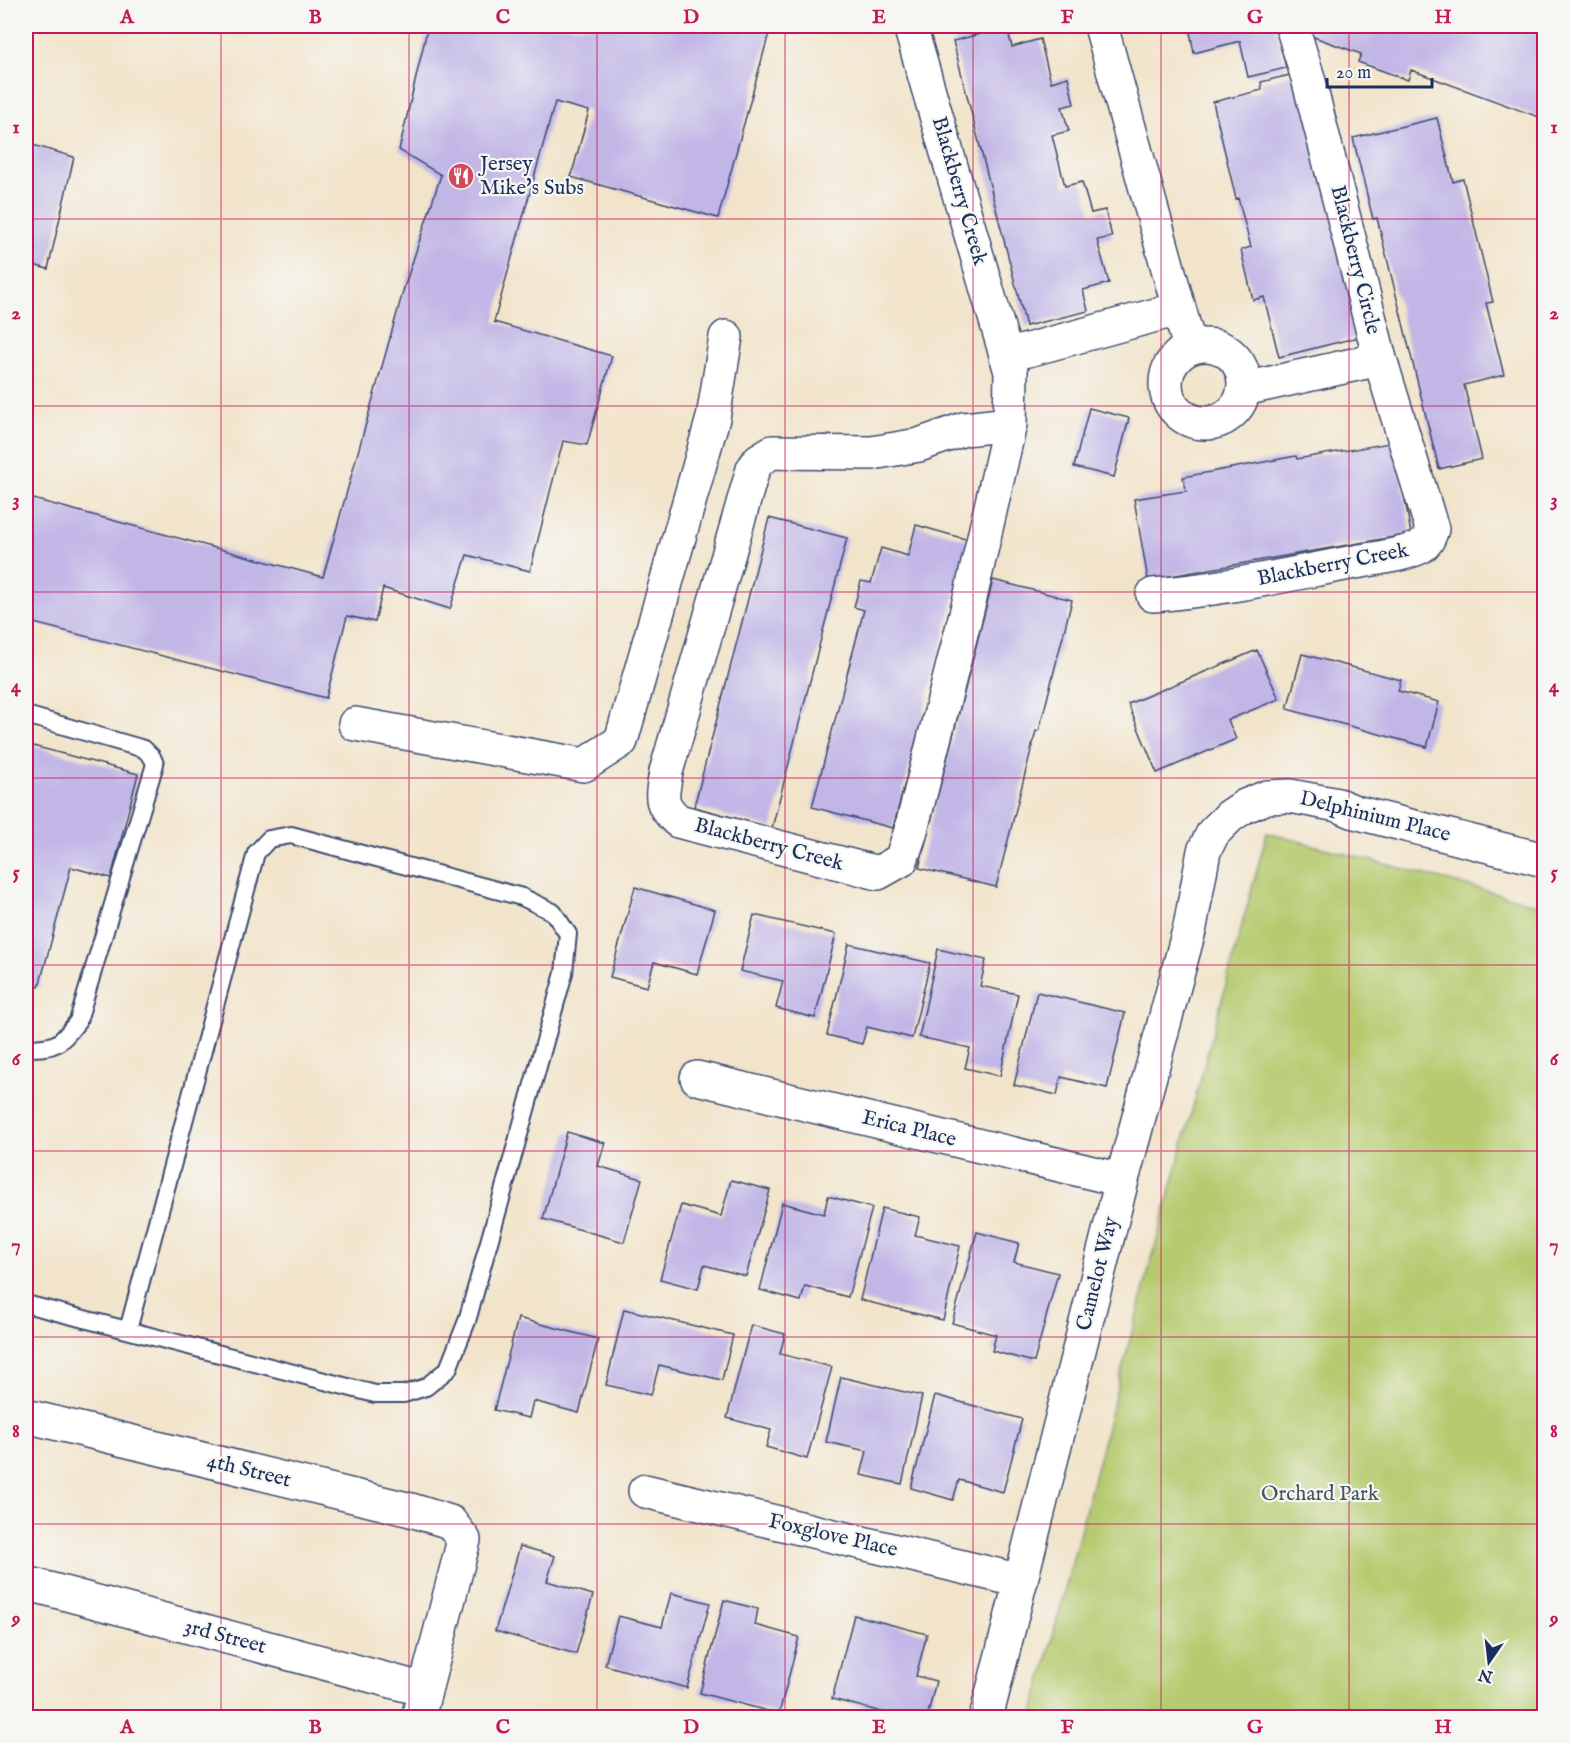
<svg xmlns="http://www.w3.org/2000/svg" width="1570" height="1743" viewBox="0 0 1570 1743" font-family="'IM FELL English',serif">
  <rect width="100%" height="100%" fill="#f6f6f2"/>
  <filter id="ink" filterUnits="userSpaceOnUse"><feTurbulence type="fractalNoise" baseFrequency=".0167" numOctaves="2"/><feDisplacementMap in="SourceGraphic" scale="12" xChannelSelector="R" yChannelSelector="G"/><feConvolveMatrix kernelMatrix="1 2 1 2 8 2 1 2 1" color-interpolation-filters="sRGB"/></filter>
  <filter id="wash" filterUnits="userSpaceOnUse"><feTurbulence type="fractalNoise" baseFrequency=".008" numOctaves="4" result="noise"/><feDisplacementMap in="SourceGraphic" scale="24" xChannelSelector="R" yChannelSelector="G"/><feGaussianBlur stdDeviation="1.35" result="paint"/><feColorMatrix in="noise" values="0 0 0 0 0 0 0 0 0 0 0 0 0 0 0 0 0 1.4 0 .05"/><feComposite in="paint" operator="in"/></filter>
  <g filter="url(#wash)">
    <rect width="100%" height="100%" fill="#f2e4cb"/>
    <path fill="#b6cb6f" stroke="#687d66" stroke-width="1.5" d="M1267,833l277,73v811h-512l88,-340z"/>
    <g id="blocks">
      <path fill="#c1b6e6" d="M428,26h343l-53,192 -147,-41 18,-66 -34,-9 -61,220 118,34 -25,89 -24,-4 -33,130 -63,-16 -17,54 -67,-21 -8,34 -28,-6 -21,82 -300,-77v-124l297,80 81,-289 37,-113 -42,-25z
        M1189,26h87l10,42 -38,9 -8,-36 -46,12z
        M1305,26h239v93l-133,-49 -3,10 -50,-18 3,-8 -58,-21z
        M1007,27l5,20 28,-8 11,43 17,-5 6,27 -12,3 7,24 -17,4 13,51 17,-4 9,31 14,-3 7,27 -15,3 12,43 -26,7 5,21 -62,15 -73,-285z
        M1298,73l65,263 -84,21 -15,-60 -11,3 -12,-50 10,-3 -13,-49 -2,1 -23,-97 49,-12 -1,-8z
        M1437,118l16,64 10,-3 30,123 -7,1 18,72 -40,10 18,74 -43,10 -62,-251 -4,1 -20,-81z
        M26,143l48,14 -26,112 -22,-6z
        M1089,408l40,10 -15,59 -40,-10z
        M1395,442l16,92 -263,46 -14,-81 52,-8 -3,-14 113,-21 1,3z
        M769,518l78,20 -75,290 -78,-21z
        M916,525l53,15 -76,288 -81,-21 52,-197 -10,-3 7,-26 10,2 10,-35 27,8z
        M993,580l79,20 -33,131h-3l-40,156 -77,-19z
        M1257,650l22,49 -51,21 8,19 -79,34 -29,-69z
        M1302,654l99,26 -3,11 41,11 -12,45 -140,-38z
        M26,744l112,30 -27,104 -40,-11 -32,120 -13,-3z
        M635,887l80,23 -18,64 -43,-12 -7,25 -37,-10z
        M754,915l82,19 -21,84 -39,-10 7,-27 -43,-10z
        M849,944l81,19 -18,75 -45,-11 -5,17 -35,-9z
        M938,949l48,11 -6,26 38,8 -18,82 -35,-8 5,-20 -51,-11z
        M1037,992l88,21 -18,75 -46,-11 -4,18 -43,-10z
        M567,1132l38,11 -7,23 44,13 -18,63 -81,-23z
        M731,1180l39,10 -24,86 -42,-11 -6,24 -38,-10 21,-74 40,11z
        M828,1196l44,12 -24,89 -43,-11 -4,15 -41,-11 22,-87 42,11z
        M882,1208l38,9 -5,18 45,11 -17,74 -83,-20z
        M977,1232l42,11 -5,19 44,11 -24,89 -42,-11 4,-16 -44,-12z
        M624,1309l109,26 -11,45 -63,-15 -8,30 -45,-10z
        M518,1318l80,21 -19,74 -46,-12 -4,17 -35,-8z
        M751,1325l34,9 -5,20 52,13 -25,92 -41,-12 5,-17 -44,-12z
        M841,1377l81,19 -20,88 -41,-9 6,-24 -41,-9z
        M935,1395l87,24 -19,73 -44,-12 -6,20 -42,-12z
        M520,1546l35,10 -8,25 46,14 -17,59 -81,-23z
        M671,1593l39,10 -23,85 -82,-23 13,-49 44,11z
        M724,1600l34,9 -3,16 44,12 -20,77 -79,-21z
        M854,1615l73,19 -11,42 20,5 -9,37h-22l-73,-19z
        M832,1711l21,6v1h-22z"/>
    </g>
  </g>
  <g filter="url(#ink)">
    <use href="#blocks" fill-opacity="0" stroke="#3b4a6e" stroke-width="1.5"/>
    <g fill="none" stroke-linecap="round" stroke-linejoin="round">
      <defs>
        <path id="lane" d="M26,715l118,34 8,8 3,7 -77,257c-19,24 -21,27 -52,27
          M26,1304l349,90h29l22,-7 22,-18 19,-48 97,-348 4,-39 -15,-22 -31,-15 -231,-62 -22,4 -13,14 -128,477"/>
        <path id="street" d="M910,26l101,346 -1,52
          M1101,26l89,322
          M1166 384a39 39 0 1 1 78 0a39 39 0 1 1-78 0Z
          M1006,356l172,-47
          M1244,389l136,-30
          M1010,424l-39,170 -61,240 -9,26 -23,13 -200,-52c-20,-18 -16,-24 -12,-49l87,-303 6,-9 13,-8 100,1 47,-8 45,-16z
          M1153,595c65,-5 128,-19 191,-31 23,-5 56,-7 76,-17 8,-5 9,-10 12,-18l-52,-170 -72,-281 -16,-52
          M355,724l229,41 37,-24 92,-323 13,-81
          M697,1078l425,102
          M26,1416l385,94 39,12 14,18 -46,178
          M645,1491l376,90
          M26,1583l399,107
          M986,1718l136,-538 68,-253 14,-76 9,-18 17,-17 15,-10 22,-9 23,-1 48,9 17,7 189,48"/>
      </defs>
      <use href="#lane" stroke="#3b4a6e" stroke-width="20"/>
      <use href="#street" stroke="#3b4a6e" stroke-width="36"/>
      <use href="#lane" stroke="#fff" stroke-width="16"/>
      <use href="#street" stroke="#fff" stroke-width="33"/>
    </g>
  </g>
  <path fill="none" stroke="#c2185b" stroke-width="1.5" stroke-opacity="0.55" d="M221,26v1692M409,26v1692M597,26v1692M785,26v1692M973,26v1692M1161,26v1692M1349,26v1692M26,219h1518M26,406h1518M26,592h1518M26,778h1518M26,965h1518M26,1151h1518M26,1337h1518M26,1524h1518"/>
  <defs>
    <symbol id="restaurant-disc" viewBox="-11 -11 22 22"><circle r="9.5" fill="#d1495b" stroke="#f6f6f2"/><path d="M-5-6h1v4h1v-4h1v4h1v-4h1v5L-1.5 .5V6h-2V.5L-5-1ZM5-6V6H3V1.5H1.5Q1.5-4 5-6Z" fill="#fff"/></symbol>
  </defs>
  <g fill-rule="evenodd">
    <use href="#restaurant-disc" x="446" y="161" width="30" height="30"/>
  </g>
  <g text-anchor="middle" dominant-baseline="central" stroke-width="4.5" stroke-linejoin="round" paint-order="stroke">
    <g font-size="21" fill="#1b2f5e" stroke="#f6f6f2" text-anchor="start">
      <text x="480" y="164">Jersey<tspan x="480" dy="24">Mike's Subs</tspan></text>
    </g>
    <g font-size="21" fill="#1b2f5e" stroke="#f6f6f2">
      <text transform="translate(959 191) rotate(74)">Blackberry Creek</text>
      <text transform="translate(1355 260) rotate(76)">Blackberry Circle</text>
      <text transform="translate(1333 565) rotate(-11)">Blackberry Creek</text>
      <text transform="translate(1375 817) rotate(14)">Delphinium Place</text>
      <text transform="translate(769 845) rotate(15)">Blackberry Creek</text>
      <text transform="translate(909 1129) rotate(14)">Erica Place</text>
      <text transform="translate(1098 1274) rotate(-76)">Camelot Way</text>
      <text transform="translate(249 1471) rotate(14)">4th Street</text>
      <text transform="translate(833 1536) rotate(13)">Foxglove Place</text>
      <text transform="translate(225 1637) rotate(15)">3rd Street</text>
    </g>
    <g font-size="21" fill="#425662" stroke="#f6f6f2">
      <text x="1320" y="1494">Orchard Park</text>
    </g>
  </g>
  <rect width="1570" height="1743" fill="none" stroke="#f6f6f2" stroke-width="66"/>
  <g transform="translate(1489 1662) rotate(194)" stroke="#f6f6f2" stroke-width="4.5" paint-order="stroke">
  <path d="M0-4.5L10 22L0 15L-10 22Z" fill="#1b2f5e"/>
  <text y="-9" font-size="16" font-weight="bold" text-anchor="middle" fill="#1b2f5e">N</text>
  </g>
  <path d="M1327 78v9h105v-9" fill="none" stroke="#1b2f5e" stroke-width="3"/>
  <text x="1336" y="78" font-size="18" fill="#1b2f5e" stroke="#f6f6f2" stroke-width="4.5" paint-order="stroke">20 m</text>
  <rect x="33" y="33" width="1504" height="1677" fill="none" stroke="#c2185b" stroke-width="2"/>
  <g font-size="20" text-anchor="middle" font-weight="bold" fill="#c2185b">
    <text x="127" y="23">A</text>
    <text x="315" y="23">B</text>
    <text x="503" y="23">C</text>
    <text x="691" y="23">D</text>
    <text x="879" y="23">E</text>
    <text x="1067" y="23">F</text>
    <text x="1255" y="23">G</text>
    <text x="1443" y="23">H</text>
    <text x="16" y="133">1</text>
    <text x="1554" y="133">1</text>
    <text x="16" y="319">2</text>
    <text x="1554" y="319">2</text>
    <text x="16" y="506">3</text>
    <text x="1554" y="506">3</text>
    <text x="16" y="692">4</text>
    <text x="1554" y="692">4</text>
    <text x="16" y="878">5</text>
    <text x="1554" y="878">5</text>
    <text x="16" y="1065">6</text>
    <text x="1554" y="1065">6</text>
    <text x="16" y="1251">7</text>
    <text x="1554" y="1251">7</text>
    <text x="16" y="1437">8</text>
    <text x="1554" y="1437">8</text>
    <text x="16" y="1624">9</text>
    <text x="1554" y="1624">9</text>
    <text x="127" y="1733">A</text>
    <text x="315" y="1733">B</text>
    <text x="503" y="1733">C</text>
    <text x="691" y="1733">D</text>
    <text x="879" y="1733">E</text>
    <text x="1067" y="1733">F</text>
    <text x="1255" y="1733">G</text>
    <text x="1443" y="1733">H</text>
  </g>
</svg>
